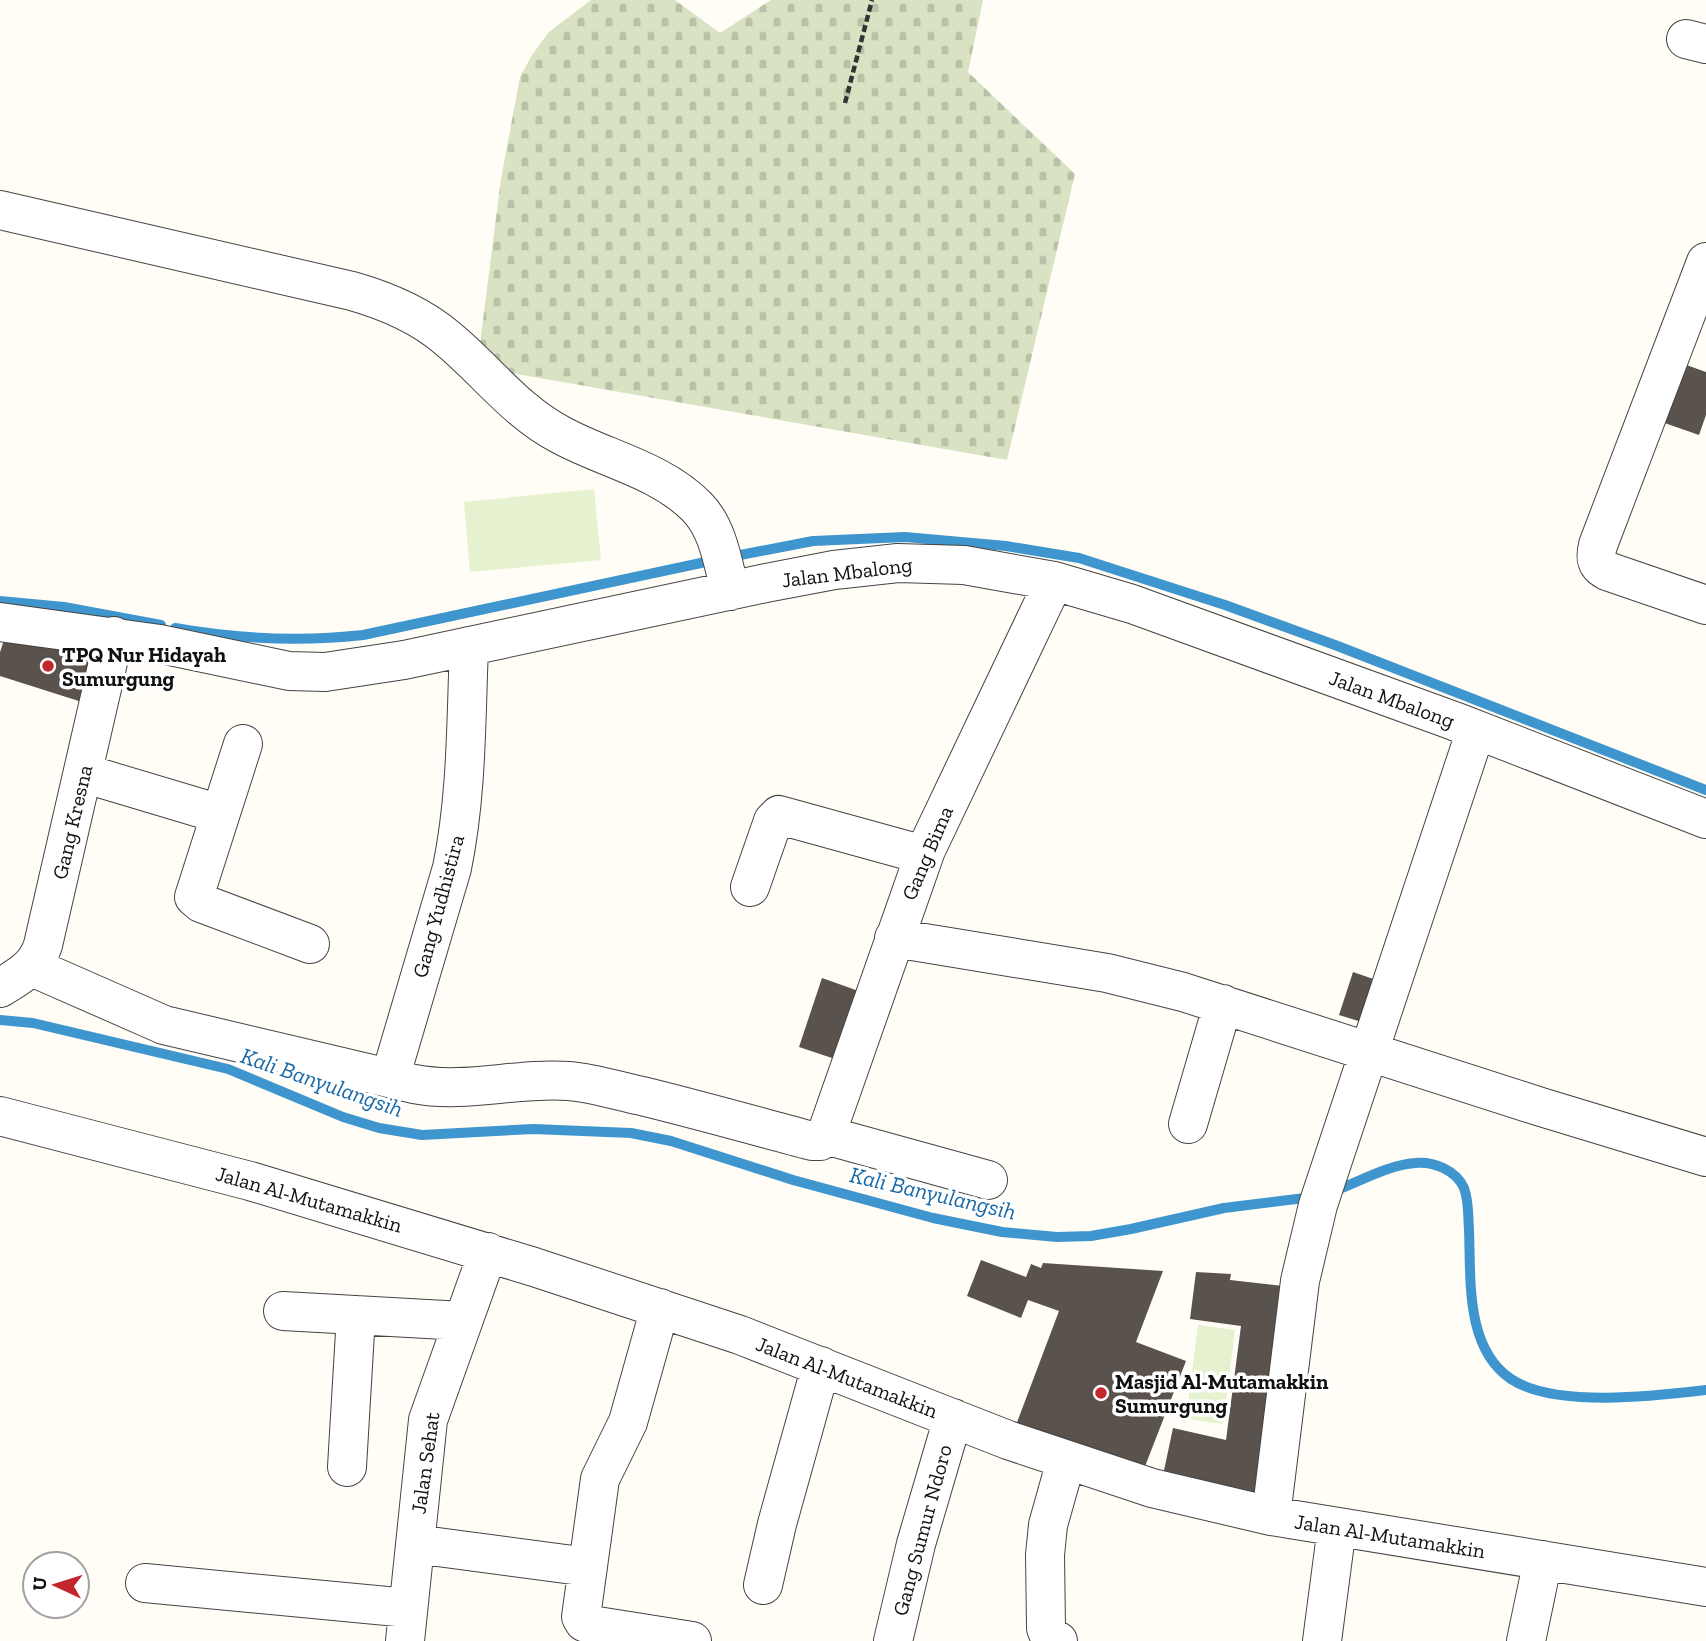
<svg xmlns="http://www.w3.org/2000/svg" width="1706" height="1641" viewBox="0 0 1706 1641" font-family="'Zilla Slab',serif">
  <defs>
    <pattern id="cemetery-stones" width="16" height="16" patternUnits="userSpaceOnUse" patternTransform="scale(1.75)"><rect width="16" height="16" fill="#d9e3c4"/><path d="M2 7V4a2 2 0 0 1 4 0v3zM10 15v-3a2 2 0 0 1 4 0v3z" fill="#b9c2a7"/></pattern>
  </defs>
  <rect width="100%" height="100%" fill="#fffdf5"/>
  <path fill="url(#cemetery-stones)" d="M591,0h84l45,33 51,-33h212l-15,72 107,102 -68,286 -530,-93 24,-188 19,-102 12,-22 17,-23z"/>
  <path fill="#e6f2cf" d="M594,489l7,71 -131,12 -6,-70z
    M1198,1325l37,5 -12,94 -37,-5z"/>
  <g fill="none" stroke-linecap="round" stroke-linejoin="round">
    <path stroke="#3f96cf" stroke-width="10" d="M730,557l83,-16 92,-4 101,9 73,12 146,47 110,40 371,145
      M0,601l64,6 97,18
      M175,628c63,11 125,14 188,7l352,-75
      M0,1020l33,3 195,46 115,48 36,11 43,7 111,-6 98,4 40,8 122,39 140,38 69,14 55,5 34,-1 40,-7 93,-21 89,-11
      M1334,1191c25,-9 54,-26 81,-28 18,-2 41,7 49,25 5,13 4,29 5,42 2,49 -4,118 42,149 43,29 145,17 195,11"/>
  </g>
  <path fill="#5a524d" d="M1678,362l28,10v43l-7,20 -43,-15z
    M4,640l96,15 -15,48 -85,-27v-24z
    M1353,972l29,10 -14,42 -29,-9z
    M822,978l45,16 -23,68 -45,-15z
    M981,1260l45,17 5,-13 10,4 2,-5 120,8 -27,71 50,19 -44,113 -126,-49 43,-114 -31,-11 -7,18 -54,-22z
    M1196,1272l35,2 -1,6 62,7 -25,216 -105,-23 11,-52 53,12 15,-114 -51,-7z"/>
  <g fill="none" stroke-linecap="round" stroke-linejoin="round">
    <defs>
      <path id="minor" d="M1686,39l20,5
        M0,210l352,81c35,10 68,24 95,47 39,32 68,73 114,97 44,24 100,35 136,72 21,21 26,56 33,84
        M1706,262l-108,283c-3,12 -3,20 9,26l99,34
        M0,622l160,22 129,27 36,1 79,-12 362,-77 68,-13 64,-7 66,2 90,16 78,23 322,117 252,98
        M243,744l-49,153 7,6 109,41
        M83,773l137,41
        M750,887l23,-66 6,-6 145,40
        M894,938l213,35 76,19 358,115 165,50
        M32,967l132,58 250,59c52,10 103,-7 155,-3 24,2 49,10 73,15 57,14 114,30 170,45h8l7,-9 99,-282 128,-269
        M0,988c19,-12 36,-20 43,-43l71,-309
        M390,1078l62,-210c15,-73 14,-148 17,-222
        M0,1116l250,65 284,86 206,68 268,105 144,48 119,28 435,71
        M1188,1124l35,-120
        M825,1135l163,45
        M660,1308l-32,114 -28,57 -19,138 3,5 7,3 101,16
        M283,1311l180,10
        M347,1467l9,-152
        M1271,1516l29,-235 18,-76 158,-475
        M415,1544l173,23
        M145,1583l263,25
        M763,1585l14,-61 44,-158
        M405,1641l23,-221 60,-168
        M893,1641l23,-97 37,-126
        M1058,1641l-9,-5 -3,-8 -1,-73 3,-30 18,-64
        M1322,1641l15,-114
        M1526,1641l17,-81"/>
    </defs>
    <use href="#minor" stroke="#444" stroke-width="40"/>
    <path stroke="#333" stroke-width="4.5" stroke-dasharray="7 3.5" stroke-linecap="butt" d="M845,103l27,-103"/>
    <use href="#minor" stroke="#fff" stroke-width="38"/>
  </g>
  <g fill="#c4262e" stroke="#fff" stroke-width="2.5">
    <circle cx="48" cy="666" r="7"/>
    <circle cx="1101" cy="1393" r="7"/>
  </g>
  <g text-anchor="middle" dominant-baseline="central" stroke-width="7" stroke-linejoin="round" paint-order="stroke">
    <g font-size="21" fill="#111" stroke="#fff">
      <text transform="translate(847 572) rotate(-7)">Jalan Mbalong</text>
      <text transform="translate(1392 699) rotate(20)">Jalan Mbalong</text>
      <text transform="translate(72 822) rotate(-77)">Gang Kresna</text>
      <text transform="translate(927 853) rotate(-67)">Gang Bima</text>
      <text transform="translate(438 906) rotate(-75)">Gang Yudhistira</text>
      <text transform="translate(309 1199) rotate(16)">Jalan Al-Mutamakkin</text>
      <text transform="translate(847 1377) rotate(21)">Jalan Al-Mutamakkin</text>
      <text transform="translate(425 1463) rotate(-82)">Jalan Sehat</text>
      <text transform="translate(922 1530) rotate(-75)">Gang Sumur Ndoro</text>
      <text transform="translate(1390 1536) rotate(9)">Jalan Al-Mutamakkin</text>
    </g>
    <g font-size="21" font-weight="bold" fill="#111" stroke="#fff" text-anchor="start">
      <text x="62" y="654">TPQ Nur Hidayah<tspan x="62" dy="24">Sumurgung</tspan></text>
      <text x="1115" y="1381">Masjid Al-Mutamakkin<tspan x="1115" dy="24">Sumurgung</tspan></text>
    </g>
    <g font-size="23" font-style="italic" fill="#1768a6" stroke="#fff">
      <text transform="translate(322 1082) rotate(19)">Kali Banyulangsih</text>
      <text transform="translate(933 1193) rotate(13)">Kali Banyulangsih</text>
    </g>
  </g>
  <g transform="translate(56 1585) rotate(274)"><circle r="33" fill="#ffffff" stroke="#a0a0a0" stroke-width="2"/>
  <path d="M0-5L12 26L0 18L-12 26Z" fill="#c4262e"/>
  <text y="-10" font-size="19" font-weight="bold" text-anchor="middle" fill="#111111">U</text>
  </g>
</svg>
